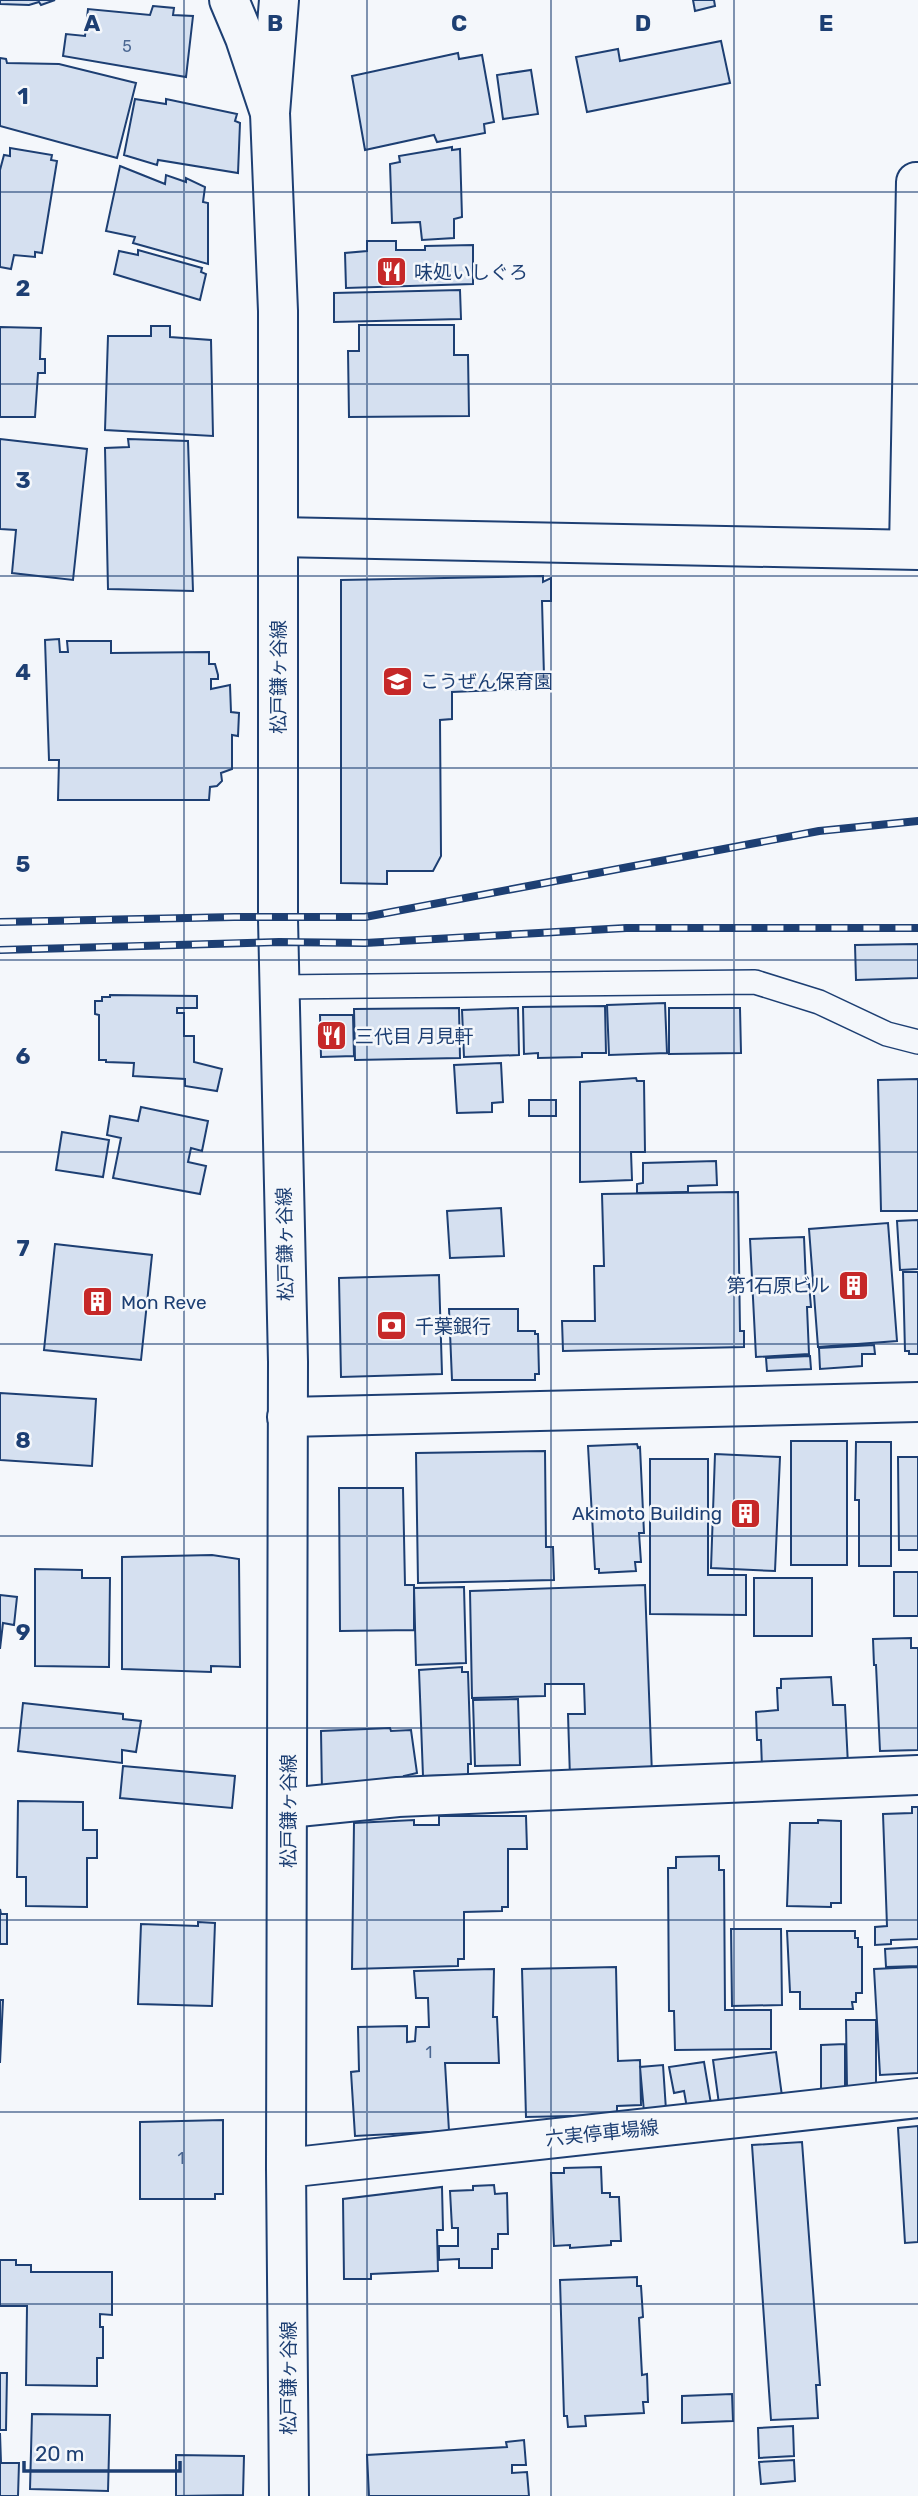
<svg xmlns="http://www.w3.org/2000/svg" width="918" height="2496" viewBox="0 0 918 2496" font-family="Rubik,'Noto Sans JP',sans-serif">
  <rect width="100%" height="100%" fill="#f4f7fb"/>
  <path fill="#d5e0f0" stroke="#1d3f73" stroke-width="2" d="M0,0h55l-14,5 -2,-3 -10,3 -29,-1z
    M693,0h21l1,6 -20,5z
    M153,6l21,2 -1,7 20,1 -7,61 -123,-21 3,-22 19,2 3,-27 62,6z
    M721,41l9,42 -143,29 -11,-55 42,-8 2,12z
    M458,53l1,6 23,-4 12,67 -10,2 1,9 -48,9 -3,-7 -69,15 -13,-74z
    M0,58l6,1 1,4 52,1 77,19 -19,75 -117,-32z
    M531,70l7,44 -35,5 -6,-44z
    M135,99l31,5v-5l71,15 -2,7 5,2 -2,50 -80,-13 -1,5 -33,-10z
    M452,147v3l8,-1 2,68 -8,2v19l-32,2 -2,-18 -28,1 -2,-59 10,-2 -1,-6z
    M10,148l42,7 -1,5 6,1 -15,92 -7,-1v5l-21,-2 -3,14 -11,-2v-97l4,-15 6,1z
    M120,166l45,18 1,-9 20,7v-4l19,9 -2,15 5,1v61l-75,-21 2,-6 -29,-6z
    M367,241h29v9h29v-4l48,-1v39l-127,4 -1,-35 22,-2z
    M138,250l64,18 -1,4 5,2 -6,26 -86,-26 5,-23 19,4z
    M460,290l1,29 -127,3v-29z
    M359,325h95v30h14l1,61 -120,1 -1,-66h11z
    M151,326h19v11l41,3 2,96 -108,-6 3,-94h43z
    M0,327l41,1 -1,31h5v14h-7l-3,44h-35z
    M0,439l87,10 -14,131 -61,-7 4,-43 -16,-1z
    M128,439l60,2 5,150 -85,-2 -3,-141 24,-1z
    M543,576v6l8,-4v23h-9l2,75 -19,1v12l-73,3v27l-12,1 1,136 -8,15h-46v13l-46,-1v-303z
    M59,639l1,13h8l-1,-11h44v12l98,-1v12h6l3,11v4h-7v10l19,-4 1,27 8,1 -1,23 -6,-1v34l-11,4 1,8 -5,5 -7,1 -1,13h-151l1,-40h-10l-4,-120z
    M918,944v34l-62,2 -1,-35z
    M110,995l87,1v12h-20v5h7v23h10v26l28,7 -5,22 -32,-5v-7l-52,-3 1,-13 -28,-1v-2h-7v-45l-4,-1v-13h7v-4h8z
    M665,1003l2,50 -58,2 -2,-50z
    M605,1006l1,47h-24v4l-44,1v-5l-14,1 -1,-47z
    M459,1008l1,50 -105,2 -1,-51z
    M518,1008l1,47 -55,2 -2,-47z
    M669,1008h71l1,45 -72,1z
    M320,1015h33l1,41 -33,1z
    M501,1063l2,39 -11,1v9l-35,1 -3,-48z
    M636,1078l1,3h7l1,71h-14l1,28 -52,2v-100z
    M918,1079v132h-37l-3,-131z
    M529,1100h27v16h-27z
    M141,1107l67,14 -6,30 -11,-3 -3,14 18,4 -6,28 -87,-16 8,-40 -14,-3 3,-19 28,5z
    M62,1132l47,8 -6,37 -47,-7z
    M716,1161l1,24 -29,1v6l-51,1v-9l6,-1v-20z
    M738,1192l2,139h4v16l-181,4 -1,-30h33l-1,-55h10l-2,-72z
    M501,1208l3,48 -54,2 -3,-47z
    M918,1220v49l-18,1 -3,-49z
    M888,1223l9,118 -79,6 -9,-118z
    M804,1237l2,47h3l2,23h-4l2,47 -53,3 -6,-118z
    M55,1244l97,11 -11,105 -97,-10z
    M903,1272h15v82h-9v-3h-4z
    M439,1275l3,99 -101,3 -2,-99z
    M449,1309h69v22h17v3h3l1,40h-4v6h-83z
    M874,1345l1,9h-13v12l-42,3 -1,-21z
    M810,1356l1,13 -44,2 -1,-13z
    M0,1393l96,6 -4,67 -92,-6z
    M791,1441h56v124h-56z
    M856,1442h35v124h-32v-66h-4z
    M637,1444l1,4 2,-1 4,86h-5l2,29h-6l1,9 -37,2v-4h-4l-7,-123z
    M545,1451l1,96h7l1,33 -136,3 -2,-130z
    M715,1454l65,3 -5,114 -64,-3z
    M898,1457h20v93h-19z
    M650,1459h58v116h38v40l-96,-1z
    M339,1488h64l2,97h9v45l-74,1z
    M212,1555l27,4 1,108 -29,-1v6l-89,-3v-112z
    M35,1569l47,1v8h28l-1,89 -74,-1z
    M894,1572h24v44h-24z
    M754,1578h58v58h-58z
    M645,1585l7,190 -82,3 -2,-64h17l-1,-30h-39v12l-73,2 -2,-107z
    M464,1587l2,76 -50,2 -2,-77z
    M0,1595l17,2 -3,28 -11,-2 -3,26z
    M911,1638v10h7v102l-38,1 -4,-86h-2l-1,-26z
    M462,1667v5h6l3,92h-3v11l-45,1 -4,-106z
    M831,1677l2,28h12l3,60 -86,3 -1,-28h-4l-1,-28 22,-2 -1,-22h4v-9z
    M518,1699l2,66 -45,1 -2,-66z
    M23,1703l100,11v5l18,2 -5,31 -14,-2v13l-104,-12z
    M390,1728l1,3 20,-1 6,43 -13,3 1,4 -83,12 -1,-61z
    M123,1766l112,10 -3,32 -112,-10z
    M18,1801l65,1v28h14v28h-10v49l-61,-1v-29h-9z
    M912,1807h6v132l-27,1v4l-16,1v-18l12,-1 -4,-112 29,-1z
    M439,1816h87l1,33h-19v58h-6v4l-38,1v47h-6v7l-106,3 2,-146 60,-3v5h25z
    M818,1820l23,1v82h-10v4l-44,-1 3,-83h28z
    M719,1856v14h5l1,140h46v39l-96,1 -1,-39h-5l-1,-143h8v-11z
    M0,1909l1,5h6v30h-7z
    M198,1922l17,1 -3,83 -74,-2 3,-80 57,2z
    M731,1929h50l1,76 -50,1z
    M787,1931h68v7h3v9h4v46h-6v9h-4l1,7h-53v-17h-10z
    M918,1947v19l-32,1 -1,-18z
    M616,1967l2,94 22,-1 1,45 -24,1v9l-91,2 -4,-148z
    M918,1967v106l-38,2 -6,-106z
    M494,1969l-1,48h4l2,46h-54l4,68 -94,5 -4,-64 8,-1 -1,-44 49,-1v16l8,-1 1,-14h13l-1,-29h-12l-2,-27z
    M0,2000h3l-3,63z
    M846,2020h30v66l-29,1z
    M845,2044v45h-24v-44z
    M776,2052l6,44 -63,8 -6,-44z
    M704,2062l7,42 -24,4 -3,-17 -10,2 -5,-26z
    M663,2065l3,45 -22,2 -4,-45z
    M223,2120v74h-8v5h-75v-77z
    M918,2126v116l-13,1 -7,-115z
    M802,2142l18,243h-4l2,33 -47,2 -19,-275z
    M601,2167l1,26h8v4h9l2,44h-10v4l-41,3v-3l-16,1 -3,-73h13v-5z
    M494,2185l1,9 12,-1 1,41h-10v15h-6v19h-33v-9l-20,1v-14h19v-18h-6l-2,-37 23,-1v-4z
    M442,2187l1,43h-6l1,41 -67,3v5h-27l-1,-80z
    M0,2260h16v5h15v7h81v43l-12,-1v13h3v31h-6v28l-71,-1 1,-79h-27z
    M637,2277v9h4l2,31 -4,1 3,57 5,-1 1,28h-5l1,11 -59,3 1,10 -18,1 -1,-11h-3l-4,-136z
    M0,2373h7l-1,57h-6z
    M732,2394l1,27 -51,2v-27z
    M32,2414l78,1 -2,76 -78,-2z
    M793,2426l1,30 -35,2 -1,-30z
    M0,2433l1,30h18l-1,33h-18z
    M524,2440l2,25h-14v8l15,-1 2,24h-160l-2,-41 140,-8 -1,-5z
    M176,2455l68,1 -1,39 -67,1z
    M794,2460l1,21 -34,3 -2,-22z"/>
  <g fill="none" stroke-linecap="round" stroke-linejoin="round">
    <defs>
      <path id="service" d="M279,987l476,-5 64,20 68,32 31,8"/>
      <path id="minor" d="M270,113l9,-113
        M278,537l640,13
        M909,549l7,-367
        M288,1808l110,-11 520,-22"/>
      <path id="tertiary" d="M287,1417l631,-15"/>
      <path id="secondary" d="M229,0l16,38 25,75 8,198v608l10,443 -2,806 3,328
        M286,2168l632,-70"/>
    </defs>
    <use href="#service" stroke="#1d3f73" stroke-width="26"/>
    <use href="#minor" stroke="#1d3f73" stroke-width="42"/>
    <use href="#tertiary" stroke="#1d3f73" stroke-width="42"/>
    <use href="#secondary" stroke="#1d3f73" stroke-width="42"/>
    <use href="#service" stroke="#f4f7fb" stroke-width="23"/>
    <use href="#minor" stroke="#f4f7fb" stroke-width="38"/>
    <use href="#tertiary" stroke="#f4f7fb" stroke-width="38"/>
    <use href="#secondary" stroke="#f4f7fb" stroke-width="38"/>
    <defs>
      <path id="rail" d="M0,922l234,-5h131l454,-86 99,-10
        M0,950l279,-8 86,1 261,-15h292"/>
    </defs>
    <use href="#rail" stroke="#1d3f73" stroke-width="8"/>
    <use href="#rail" stroke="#f4f7fb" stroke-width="5" stroke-dasharray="16" stroke-linecap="butt"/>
  </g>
  <path fill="none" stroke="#1d3f73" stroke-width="2" stroke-opacity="0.55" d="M184,0v2496M367,0v2496M551,0v2496M734,0v2496M0,192h918M0,384h918M0,576h918M0,768h918M0,960h918M0,1152h918M0,1344h918M0,1536h918M0,1728h918M0,1920h918M0,2112h918M0,2304h918"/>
  <defs>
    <symbol id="restaurant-square" viewBox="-11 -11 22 22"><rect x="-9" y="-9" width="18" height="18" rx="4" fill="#c62828" stroke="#f4f7fb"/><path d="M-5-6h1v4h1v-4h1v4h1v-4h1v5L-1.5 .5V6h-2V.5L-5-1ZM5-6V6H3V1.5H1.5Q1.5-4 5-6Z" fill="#fff"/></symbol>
    <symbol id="school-square" viewBox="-11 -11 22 22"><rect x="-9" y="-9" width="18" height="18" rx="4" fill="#c62828" stroke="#f4f7fb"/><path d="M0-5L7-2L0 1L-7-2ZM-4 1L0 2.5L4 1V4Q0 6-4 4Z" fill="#fff"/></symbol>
    <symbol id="building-square" viewBox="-11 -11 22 22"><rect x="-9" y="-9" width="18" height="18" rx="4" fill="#c62828" stroke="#f4f7fb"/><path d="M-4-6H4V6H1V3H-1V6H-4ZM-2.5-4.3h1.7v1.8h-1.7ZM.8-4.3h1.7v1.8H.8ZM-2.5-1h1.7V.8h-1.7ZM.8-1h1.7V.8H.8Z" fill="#fff"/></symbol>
    <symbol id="bank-square" viewBox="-11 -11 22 22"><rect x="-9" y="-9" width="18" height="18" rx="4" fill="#c62828" stroke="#f4f7fb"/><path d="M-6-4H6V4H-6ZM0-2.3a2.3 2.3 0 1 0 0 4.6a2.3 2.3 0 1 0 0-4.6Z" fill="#fff"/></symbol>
  </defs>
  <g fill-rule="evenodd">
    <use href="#restaurant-square" x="374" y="254" width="35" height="35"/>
    <use href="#school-square" x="380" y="664" width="35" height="35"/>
    <use href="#restaurant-square" x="314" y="1018" width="35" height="35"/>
    <use href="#building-square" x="836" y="1268" width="35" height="35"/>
    <use href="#building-square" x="80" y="1284" width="35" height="35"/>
    <use href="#bank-square" x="374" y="1308" width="35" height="35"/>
    <use href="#building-square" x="728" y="1496" width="35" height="35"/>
  </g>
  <g text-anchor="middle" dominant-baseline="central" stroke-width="5" stroke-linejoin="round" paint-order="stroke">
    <g font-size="16" fill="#4b6792">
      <text x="127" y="46">5</text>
      <text x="429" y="2052">1</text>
      <text x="181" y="2158">1</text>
    </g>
    <g font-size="19" fill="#1d3f73" stroke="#f4f7fb" text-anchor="start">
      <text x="414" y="272">味処いしぐろ</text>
      <text x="420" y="681">こうぜん保育園</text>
      <text x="355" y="1036">三代目 月見軒</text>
      <text x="830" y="1285" text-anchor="end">第1石原ビル</text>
      <text x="121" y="1302">Mon Reve</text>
      <text x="415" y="1326">千葉銀行</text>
      <text x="722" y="1513" text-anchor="end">Akimoto Building</text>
    </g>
    <g font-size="19" fill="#1d3f73" stroke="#f4f7fb">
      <text transform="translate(278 677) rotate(-90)">松戸鎌ヶ谷線</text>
      <text transform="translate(285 1244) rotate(-91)">松戸鎌ヶ谷線</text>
      <text transform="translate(288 1811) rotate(-90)">松戸鎌ヶ谷線</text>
      <text transform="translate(602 2133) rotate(-6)">六実停車場線</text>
      <text transform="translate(288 2378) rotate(-90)">松戸鎌ヶ谷線</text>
    </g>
  </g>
  <g font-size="23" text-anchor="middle" font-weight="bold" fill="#1d3f73" stroke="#f4f7fb" stroke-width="5" stroke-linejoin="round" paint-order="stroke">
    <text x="92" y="31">A</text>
    <text x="275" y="31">B</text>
    <text x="459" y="31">C</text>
    <text x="643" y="31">D</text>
    <text x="826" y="31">E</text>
    <text x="23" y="104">1</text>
    <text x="23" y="296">2</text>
    <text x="23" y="488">3</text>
    <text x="23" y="680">4</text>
    <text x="23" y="872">5</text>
    <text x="23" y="1064">6</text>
    <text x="23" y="1256">7</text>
    <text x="23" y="1448">8</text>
    <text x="23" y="1640">9</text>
  </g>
  <path d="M24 2461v10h156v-10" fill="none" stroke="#1d3f73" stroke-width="3.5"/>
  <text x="35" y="2461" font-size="21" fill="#1d3f73" stroke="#f4f7fb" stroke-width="5" paint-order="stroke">20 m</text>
</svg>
